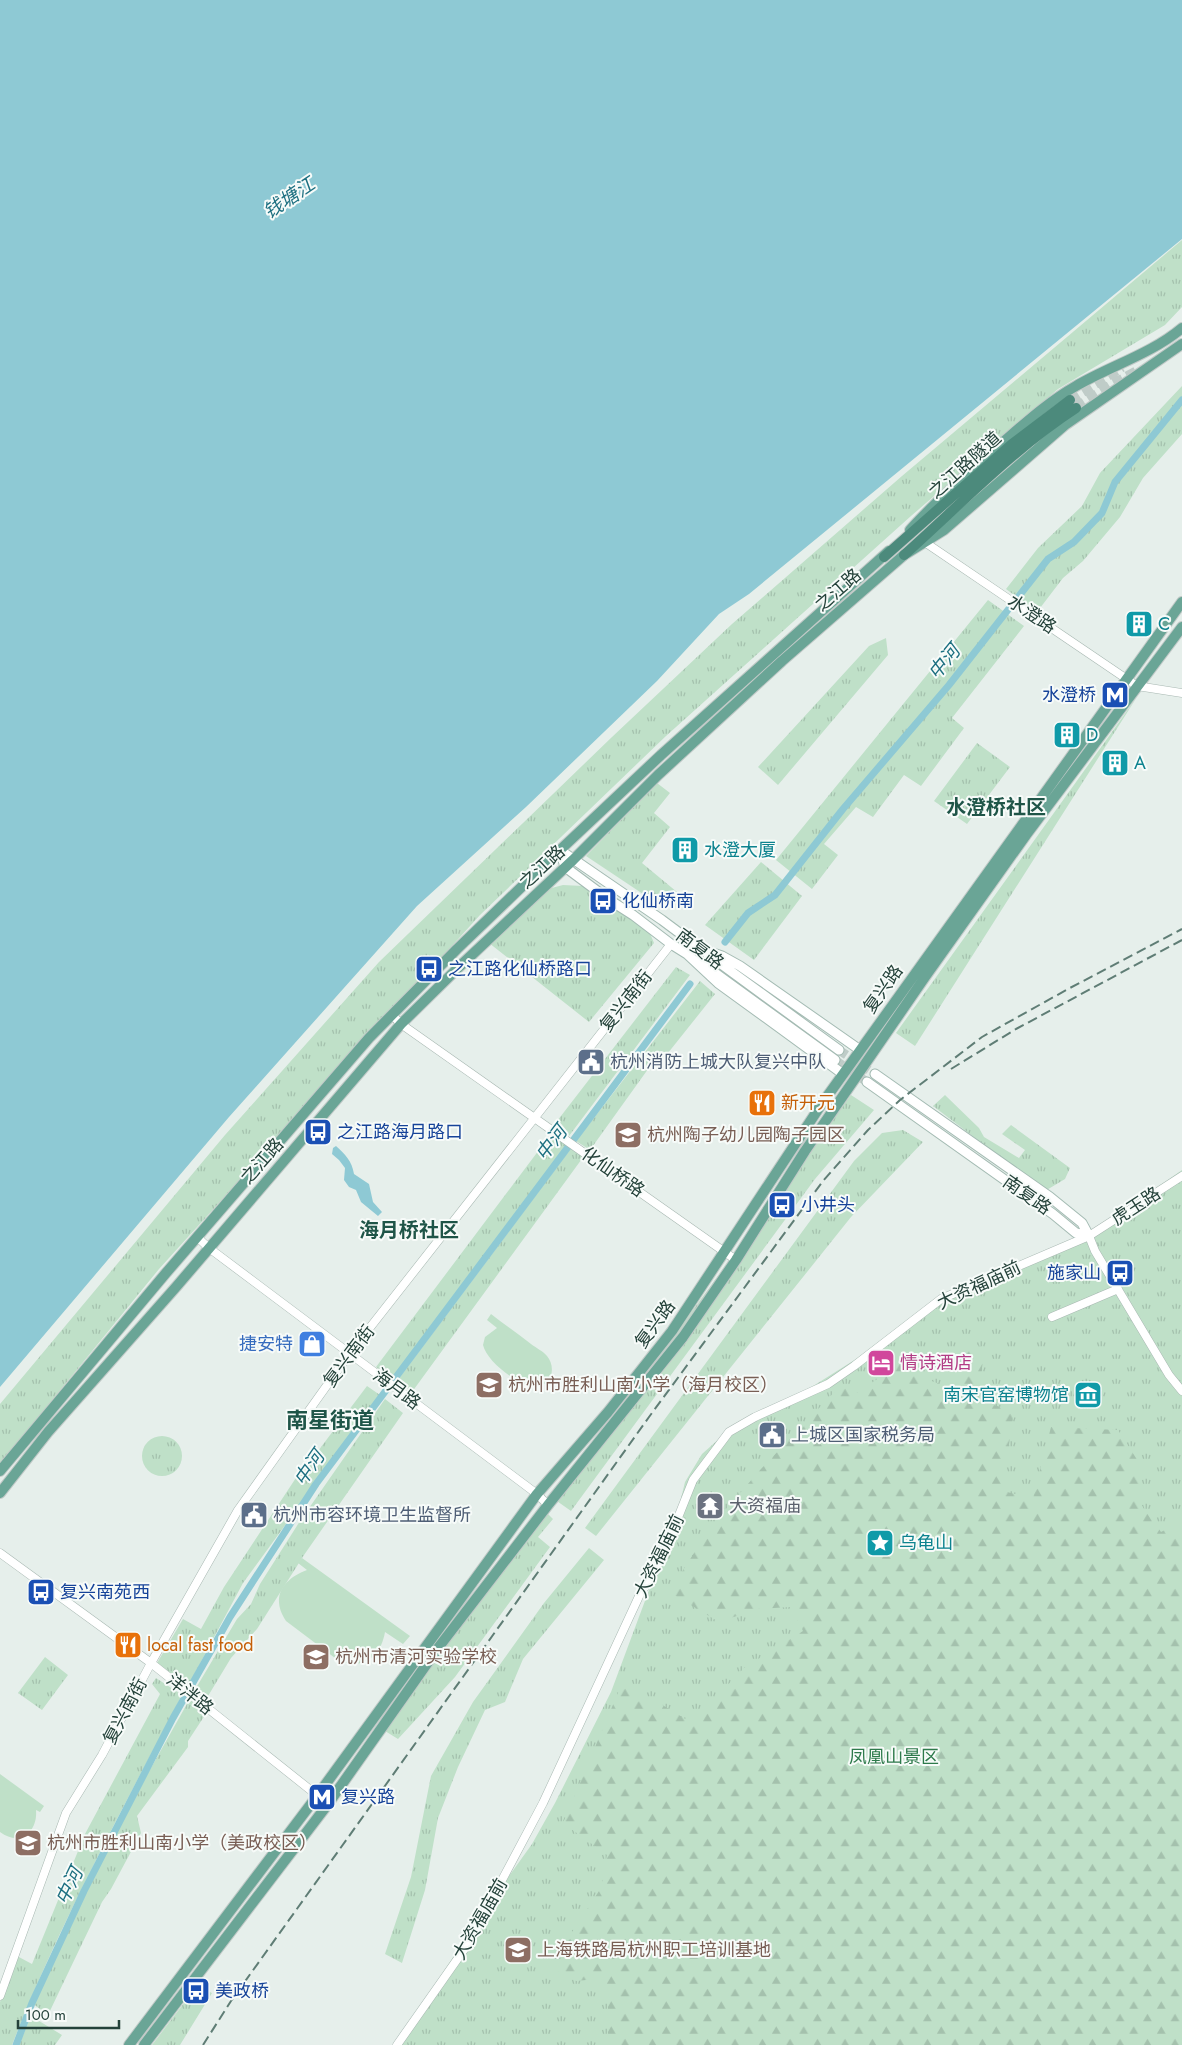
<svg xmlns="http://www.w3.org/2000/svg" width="1182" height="2045" viewBox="0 0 1182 2045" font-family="Jost,'Noto Sans SC',sans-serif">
  <defs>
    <pattern id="grass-tufts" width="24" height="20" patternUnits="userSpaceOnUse" patternTransform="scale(1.25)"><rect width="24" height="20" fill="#bfe0c8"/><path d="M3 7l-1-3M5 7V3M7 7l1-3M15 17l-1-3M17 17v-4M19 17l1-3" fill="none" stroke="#a4c1ad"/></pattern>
    <pattern id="forest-firs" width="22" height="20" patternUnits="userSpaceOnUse" patternTransform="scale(1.25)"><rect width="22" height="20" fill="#bfe0c8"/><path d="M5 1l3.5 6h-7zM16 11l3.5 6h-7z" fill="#a4c1ad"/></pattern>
  </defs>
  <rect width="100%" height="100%" fill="#e6efeb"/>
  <path fill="url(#grass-tufts)" d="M1182,240v67l-17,18 -107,64 -147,127 -245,220 -186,179 -321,354 -159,195v-60l225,-269 154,-173 233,-225 120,-113 170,-148z
    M1182,386v48l-39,44 -23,39 -37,44 -20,17 -26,34 -31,-23 32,-41 44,-42 18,-33z
    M988,600l36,26 -72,92 12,10 -43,58 -17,-11 -31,42 -17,-10 -32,37 14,11 -26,34 -36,-29z
    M886,638l2,17 -110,130 -20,-18 111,-121z
    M1137,697l-222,349 -19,-13z
    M977,743l33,24 -43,57 -33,-23z
    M657,783l13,10 -16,20 16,14 -28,36 35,29 -13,16 -78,-52z
    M761,862l41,34 -48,64 -49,-35z
    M563,885l20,1 66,45 5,12 -65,79 -100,-79 59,-54z
    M676,967l14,8 -121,161 -15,-11z
    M700,981l15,13 -47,59 -7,-2 -71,99 -14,-9z
    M851,1095l23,15 -59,69 -244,332 -17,-12z
    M945,1095l34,33 5,9 35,21 6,-8 -23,-16 9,-9 59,43 -5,11 -20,12 -112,-85z
    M903,1130l20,12 -72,75 -255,319 -11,-8 269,-367 28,-28z
    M551,1134l16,11 -175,234 -16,-12z
    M572,1147l12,9 -172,236 -15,-11z
    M1182,1170v875h-787l82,-124 55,-77 23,-41 56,-111 66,-177 8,-33 17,-28 18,-16 90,-50 46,-29 72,-54 143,-63 43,-24z
    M367,1386l13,9 -137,188 -55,103 -31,-23 26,-44 18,10 23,-42 91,-138 3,2z
    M385,1399l18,14 -99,142 -47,74 -26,29 -26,43 -12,-8 44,-74 14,-15 9,-20 40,-63z
    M142 1456a20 20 0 1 1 40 0a20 20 0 1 1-40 0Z
    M544,1510l9,9 -15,18 12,10 -95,130 -57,62 -13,-8z
    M589,1548l15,12 -81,99 -18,43 -20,8 -27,57 -20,51 -13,72 -23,73 -17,-9 26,-77 20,-101 42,-74 71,-99z
    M45,1657l23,18 -26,35 -24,-17z
    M156,1678l26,17c-60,115 -123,229 -170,350h-12v-43l17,-46 15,8 53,-130 74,-138 1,-2 -8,-10z
    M192,1695l17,14 -21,32v6l-51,69 4,17 -30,56 -9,13 -54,113 -16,-12 75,-157z
    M197,1986l15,7 -32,52h-28z
    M31,2016l31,19 -7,10h-36z"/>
  <path fill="url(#forest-firs)" d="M967,1341l18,7 -8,52 37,11 -12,80 31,7 18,-71 67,3 25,39c-11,34 -1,36 18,63l21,-11v524h-574v-48l-12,-18 -20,2 -27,-14 52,-79 6,-33 -44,-32 60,-142 69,42 52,-55 59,-37 -13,-24 -33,2 -38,13 -50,-30 43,-67 49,-56 81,-85 13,10 58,-39 10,23 25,9z"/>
  <path fill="#bfe0c8" d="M491,1314c13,10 27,20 40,30 5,4 12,7 16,12 8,9 7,28 -9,30 -18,2 -51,-24 -55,-41l2,-8 12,-9 -10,-8z
    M302,1558l108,78 -7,8 -18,-12c-4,24 -21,38 -46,29l-53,-40c-16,-24 -3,-42 21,-51l-9,-7z
    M0,1774l44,32 -4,6 -4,-2c2,22 -16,37 -36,22z"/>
  <path fill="#8ec9d4" d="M0,0h1182v239l-433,355 -30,20 -62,67 -131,126 -109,99 -188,211 -229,270z
    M336,1146c9,8 16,15 18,28l15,10 4,18 9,10 -4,4 -17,-14 -5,-12 -7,-3 -5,-7 1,-12 -6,-8 -7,-6 1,-6z"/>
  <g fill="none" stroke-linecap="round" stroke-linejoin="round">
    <path stroke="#8ec9d4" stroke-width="7" d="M725,942l23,-29 27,-18 68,-86 106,-124 99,-126 26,-17 28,-29 13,-31 67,-82
      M16,2045l16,-42 52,-112 89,-173 57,-101 86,-133 374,-500"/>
    <path stroke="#bfccc8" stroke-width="9" stroke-dasharray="9 4.5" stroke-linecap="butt" d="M839,1050l36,24
      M835,1060l32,22"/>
    <path stroke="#bfccc8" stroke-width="10" stroke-dasharray="10 5" stroke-linecap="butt" d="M1070,400l52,-33
      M1076,408l35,-23 28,-15"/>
    <defs>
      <path id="tertiary" d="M926,543l211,143 45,7
        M392,1015l9,9 335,236
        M1089,1236l6,15 74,124 13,16
        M197,1237l12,11 328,246 11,11
        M1052,1317l66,-28
        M0,1553l151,110 177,141
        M0,1996l66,-183 36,-58 49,-92 87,-153 112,-157 321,-409
        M397,2045l71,-101 75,-141 98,-211 8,-10 14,-27 30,-75 36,-48 26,-15 73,-33 26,-18 87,-67 148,-63 93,-60"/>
      <path id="secondary" d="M560,850l5,17 43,32 25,16 38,29 16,10 31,29 125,91
        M560,850l102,70 59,44 118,86
        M707,951l15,5 18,10 120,84
        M704,965l131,95
        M875,1074l175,123 32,26 7,13
        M867,1082l186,132 23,19 13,3"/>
      <path id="primary" d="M910,530c26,-29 56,-55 85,-81 26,-22 51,-46 81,-63 34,-20 75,-32 106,-58
        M0,1471l166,-198 203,-235 88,-89 103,-99 101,-95 228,-204
        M0,1493l48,-61 128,-145 225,-263 59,-58 113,-106 85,-85 124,-114 122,-106 40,-25 121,-105 117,-81
        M129,2045l188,-249 220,-302 71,-82 64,-81 149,-226 361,-503
        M144,2045l184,-241 110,-156 110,-143 135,-168 53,-77 69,-109 120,-174 101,-142 156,-208"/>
      <path id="trunk" d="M904,555c56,-50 109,-106 172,-147
        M884,557l128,-113 58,-44"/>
    </defs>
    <use href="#tertiary" stroke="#a8b8b2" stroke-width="9"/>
    <use href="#secondary" stroke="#a4bbb3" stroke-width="11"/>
    <use href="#primary" stroke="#c2cac8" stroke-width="12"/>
    <use href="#trunk" stroke="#c2cac8" stroke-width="12"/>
    <use href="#tertiary" stroke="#fff" stroke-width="8"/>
    <use href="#secondary" stroke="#fff" stroke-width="9"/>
    <use href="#primary" stroke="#6aa596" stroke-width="10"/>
    <use href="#trunk" stroke="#4c8a7c" stroke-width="10"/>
    <path stroke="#5f7d75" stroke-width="2" stroke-dasharray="10 5" stroke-linecap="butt" d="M951,1069l65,-40 166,-89
      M203,2045l28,-44 418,-584 174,-236 45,-51 32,-30 82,-63 86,-48 114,-60"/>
  </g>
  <defs>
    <symbol id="building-square" viewBox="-11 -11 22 22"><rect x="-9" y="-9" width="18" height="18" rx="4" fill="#0f9aa8" stroke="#f7fbf9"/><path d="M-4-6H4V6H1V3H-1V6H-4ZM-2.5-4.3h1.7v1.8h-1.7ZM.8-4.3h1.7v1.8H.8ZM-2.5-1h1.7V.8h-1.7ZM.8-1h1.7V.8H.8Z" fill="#fff"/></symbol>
    <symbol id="metro-square" viewBox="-11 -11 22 22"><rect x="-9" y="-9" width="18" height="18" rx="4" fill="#1a4fb4" stroke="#f7fbf9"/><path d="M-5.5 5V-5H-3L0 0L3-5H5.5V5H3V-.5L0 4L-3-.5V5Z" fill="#fff"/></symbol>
    <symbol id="bus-square" viewBox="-11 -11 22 22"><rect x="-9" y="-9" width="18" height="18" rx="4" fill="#1a4fb4" stroke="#f7fbf9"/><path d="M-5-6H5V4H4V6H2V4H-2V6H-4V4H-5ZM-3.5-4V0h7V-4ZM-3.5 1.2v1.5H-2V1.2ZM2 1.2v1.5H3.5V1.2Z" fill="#fff"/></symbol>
    <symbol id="civic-square" viewBox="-11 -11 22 22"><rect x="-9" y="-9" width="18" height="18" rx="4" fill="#5c6f8a" stroke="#f7fbf9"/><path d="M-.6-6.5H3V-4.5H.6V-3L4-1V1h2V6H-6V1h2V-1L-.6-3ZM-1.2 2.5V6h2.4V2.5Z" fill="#fff"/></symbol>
    <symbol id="restaurant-square" viewBox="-11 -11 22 22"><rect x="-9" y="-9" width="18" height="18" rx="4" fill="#e8710a" stroke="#f7fbf9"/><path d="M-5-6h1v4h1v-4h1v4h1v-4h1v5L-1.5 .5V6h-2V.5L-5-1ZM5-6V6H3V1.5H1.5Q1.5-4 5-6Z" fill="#fff"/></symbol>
    <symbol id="school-square" viewBox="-11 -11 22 22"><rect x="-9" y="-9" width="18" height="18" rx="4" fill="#8d6e63" stroke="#f7fbf9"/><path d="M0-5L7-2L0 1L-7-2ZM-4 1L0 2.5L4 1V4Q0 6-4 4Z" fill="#fff"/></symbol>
    <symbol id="shop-square" viewBox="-11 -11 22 22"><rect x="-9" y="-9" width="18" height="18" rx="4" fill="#3f7fe0" stroke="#f7fbf9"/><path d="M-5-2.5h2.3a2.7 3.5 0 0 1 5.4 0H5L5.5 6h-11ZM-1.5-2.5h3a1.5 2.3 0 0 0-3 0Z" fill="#fff"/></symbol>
    <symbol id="hotel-square" viewBox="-11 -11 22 22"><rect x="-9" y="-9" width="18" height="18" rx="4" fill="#d1479c" stroke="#f7fbf9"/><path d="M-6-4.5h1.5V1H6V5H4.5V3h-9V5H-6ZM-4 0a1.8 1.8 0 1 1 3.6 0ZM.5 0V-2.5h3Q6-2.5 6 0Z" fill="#fff"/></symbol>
    <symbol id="museum-square" viewBox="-11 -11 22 22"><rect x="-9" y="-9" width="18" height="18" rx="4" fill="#0f9aa8" stroke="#f7fbf9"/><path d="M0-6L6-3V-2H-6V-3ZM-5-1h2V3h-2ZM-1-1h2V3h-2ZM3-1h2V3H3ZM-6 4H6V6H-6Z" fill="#fff"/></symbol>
    <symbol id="temple-square" viewBox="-11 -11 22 22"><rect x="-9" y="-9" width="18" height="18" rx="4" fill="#6b7280" stroke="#f7fbf9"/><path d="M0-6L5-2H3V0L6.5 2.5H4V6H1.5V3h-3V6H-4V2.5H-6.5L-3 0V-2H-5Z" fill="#fff"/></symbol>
    <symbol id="sight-square" viewBox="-11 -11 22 22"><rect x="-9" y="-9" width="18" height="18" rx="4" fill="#0f9aa8" stroke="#f7fbf9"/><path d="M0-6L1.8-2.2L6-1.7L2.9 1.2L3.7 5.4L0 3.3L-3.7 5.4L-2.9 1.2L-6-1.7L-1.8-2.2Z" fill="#fff"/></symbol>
  </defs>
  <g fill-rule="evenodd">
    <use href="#building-square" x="1123" y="608" width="32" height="32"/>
    <use href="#metro-square" x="1099" y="679" width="32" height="32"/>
    <use href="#building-square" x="1051" y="719" width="32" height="32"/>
    <use href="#building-square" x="1099" y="747" width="32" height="32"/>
    <use href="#building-square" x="669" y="834" width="32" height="32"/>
    <use href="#bus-square" x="587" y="885" width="32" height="32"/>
    <use href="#bus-square" x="413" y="953" width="32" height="32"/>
    <use href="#civic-square" x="575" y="1046" width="32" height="32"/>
    <use href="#restaurant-square" x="746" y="1087" width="32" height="32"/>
    <use href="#bus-square" x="302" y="1116" width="32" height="32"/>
    <use href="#school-square" x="612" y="1119" width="32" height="32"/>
    <use href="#bus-square" x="766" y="1189" width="32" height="32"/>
    <use href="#bus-square" x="1104" y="1257" width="32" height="32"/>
    <use href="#shop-square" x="296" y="1328" width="32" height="32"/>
    <use href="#hotel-square" x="865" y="1347" width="32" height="32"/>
    <use href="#school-square" x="473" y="1369" width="32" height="32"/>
    <use href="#museum-square" x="1072" y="1379" width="32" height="32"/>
    <use href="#civic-square" x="756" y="1419" width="32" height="32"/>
    <use href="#temple-square" x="694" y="1490" width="32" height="32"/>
    <use href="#civic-square" x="238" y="1499" width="32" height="32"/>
    <use href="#sight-square" x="864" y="1527" width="32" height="32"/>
    <use href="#bus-square" x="25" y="1576" width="32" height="32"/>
    <use href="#restaurant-square" x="112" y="1629" width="32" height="32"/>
    <use href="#school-square" x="300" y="1641" width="32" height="32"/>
    <use href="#metro-square" x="306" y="1781" width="32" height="32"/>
    <use href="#school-square" x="12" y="1827" width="32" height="32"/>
    <use href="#school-square" x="502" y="1934" width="32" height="32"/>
    <use href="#bus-square" x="180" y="1975" width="32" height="32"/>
  </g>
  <g text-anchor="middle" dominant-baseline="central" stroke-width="4" stroke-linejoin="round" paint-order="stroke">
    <g font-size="18" fill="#24423a" stroke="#f7fbf9">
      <text transform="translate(965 465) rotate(-42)">之江路隧道</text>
      <text transform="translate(838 590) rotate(-41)">之江路</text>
      <text transform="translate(1032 614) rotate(34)">水澄路</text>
      <text transform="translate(542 867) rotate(-43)">之江路</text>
      <text transform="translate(700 949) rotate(37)">南复路</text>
      <text transform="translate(883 989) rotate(-55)">复兴路</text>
      <text transform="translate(626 1001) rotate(-52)">复兴南街</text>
      <text transform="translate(262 1161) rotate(-49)">之江路</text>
      <text transform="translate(613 1172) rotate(35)">化仙桥路</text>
      <text transform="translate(1027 1195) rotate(35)">南复路</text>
      <text transform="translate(1136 1206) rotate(-33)">虎玉路</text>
      <text transform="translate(979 1285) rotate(-25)">大资福庙前</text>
      <text transform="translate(655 1324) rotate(-54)">复兴路</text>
      <text transform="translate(349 1356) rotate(-53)">复兴南街</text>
      <text transform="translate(397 1389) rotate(37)">海月路</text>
      <text transform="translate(659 1556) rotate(-64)">大资福庙前</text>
      <text transform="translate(190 1694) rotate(39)">洋泮路</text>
      <text transform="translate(125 1711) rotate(-62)">复兴南街</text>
      <text transform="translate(480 1919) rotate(-60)">大资福庙前</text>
    </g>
    <g font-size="18" fill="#0d838f" stroke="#f7fbf9" text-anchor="start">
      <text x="1158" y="624">C</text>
      <text x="1086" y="735">D</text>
      <text x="1134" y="763">A</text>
      <text x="704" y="850">水澄大厦</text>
      <text x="1069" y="1395" text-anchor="end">南宋官窑博物馆</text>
      <text x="899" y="1543">乌龟山</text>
    </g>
    <g font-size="18" fill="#164399" stroke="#f7fbf9" text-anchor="start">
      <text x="1096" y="695" text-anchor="end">水澄桥</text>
      <text x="622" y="901">化仙桥南</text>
      <text x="448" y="969">之江路化仙桥路口</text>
      <text x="337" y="1132">之江路海月路口</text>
      <text x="801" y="1205">小井头</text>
      <text x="1101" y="1273" text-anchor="end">施家山</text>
      <text x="60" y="1592">复兴南苑西</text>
      <text x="341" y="1797">复兴路</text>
      <text x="215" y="1991">美政桥</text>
    </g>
    <g font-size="18" fill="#4e5e75" stroke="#f7fbf9" text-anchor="start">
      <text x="610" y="1062">杭州消防上城大队复兴中队</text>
      <text x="791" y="1435">上城区国家税务局</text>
      <text x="273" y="1515">杭州市容环境卫生监督所</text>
    </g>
    <g font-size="18" fill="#c56008" stroke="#f7fbf9" text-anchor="start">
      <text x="781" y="1103">新开元</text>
      <text x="147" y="1645">local fast food</text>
    </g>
    <g font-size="18" fill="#785e54" stroke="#f7fbf9" text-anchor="start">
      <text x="647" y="1135">杭州陶子幼儿园陶子园区</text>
      <text x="508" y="1385">杭州市胜利山南小学（海月校区）</text>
      <text x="335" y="1657">杭州市清河实验学校</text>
      <text x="47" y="1843">杭州市胜利山南小学（美政校区）</text>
      <text x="537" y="1950">上海铁路局杭州职工培训基地</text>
    </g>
    <g font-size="18" fill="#366cbe" stroke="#f7fbf9" text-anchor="end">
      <text x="293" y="1344">捷安特</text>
    </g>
    <g font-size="18" fill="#b23c85" stroke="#f7fbf9" text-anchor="start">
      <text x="900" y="1363">情诗酒店</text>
    </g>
    <g font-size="18" fill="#5b616d" stroke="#f7fbf9" text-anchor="start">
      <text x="729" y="1506">大资福庙</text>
    </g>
    <g font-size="18" fill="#2d7a4b" stroke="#f7fbf9">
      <text x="894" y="1757">凤凰山景区</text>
    </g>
    <g font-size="19" font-style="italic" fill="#1c6f80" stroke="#f7fbf9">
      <text transform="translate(289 198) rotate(-34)">钱塘江</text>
      <text transform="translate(944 662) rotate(-51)">中河</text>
      <text transform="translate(551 1143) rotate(-53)">中河</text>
      <text transform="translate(309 1468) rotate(-55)">中河</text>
      <text transform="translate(69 1886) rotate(-64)">中河</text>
    </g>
    <g font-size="20" font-weight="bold" fill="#1f5548" stroke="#f7fbf9">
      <text x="996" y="807">水澄桥社区</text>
      <text x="409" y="1230">海月桥社区</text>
    </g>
    <g font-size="22" font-weight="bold" fill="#1f5548" stroke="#f7fbf9">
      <text x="330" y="1420">南星街道</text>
    </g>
  </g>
  <path d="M18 2020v8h101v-8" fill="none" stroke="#24423a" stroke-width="2.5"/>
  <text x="25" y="2020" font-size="15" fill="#24423a" stroke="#f7fbf9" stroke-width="4" paint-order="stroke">100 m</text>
</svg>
